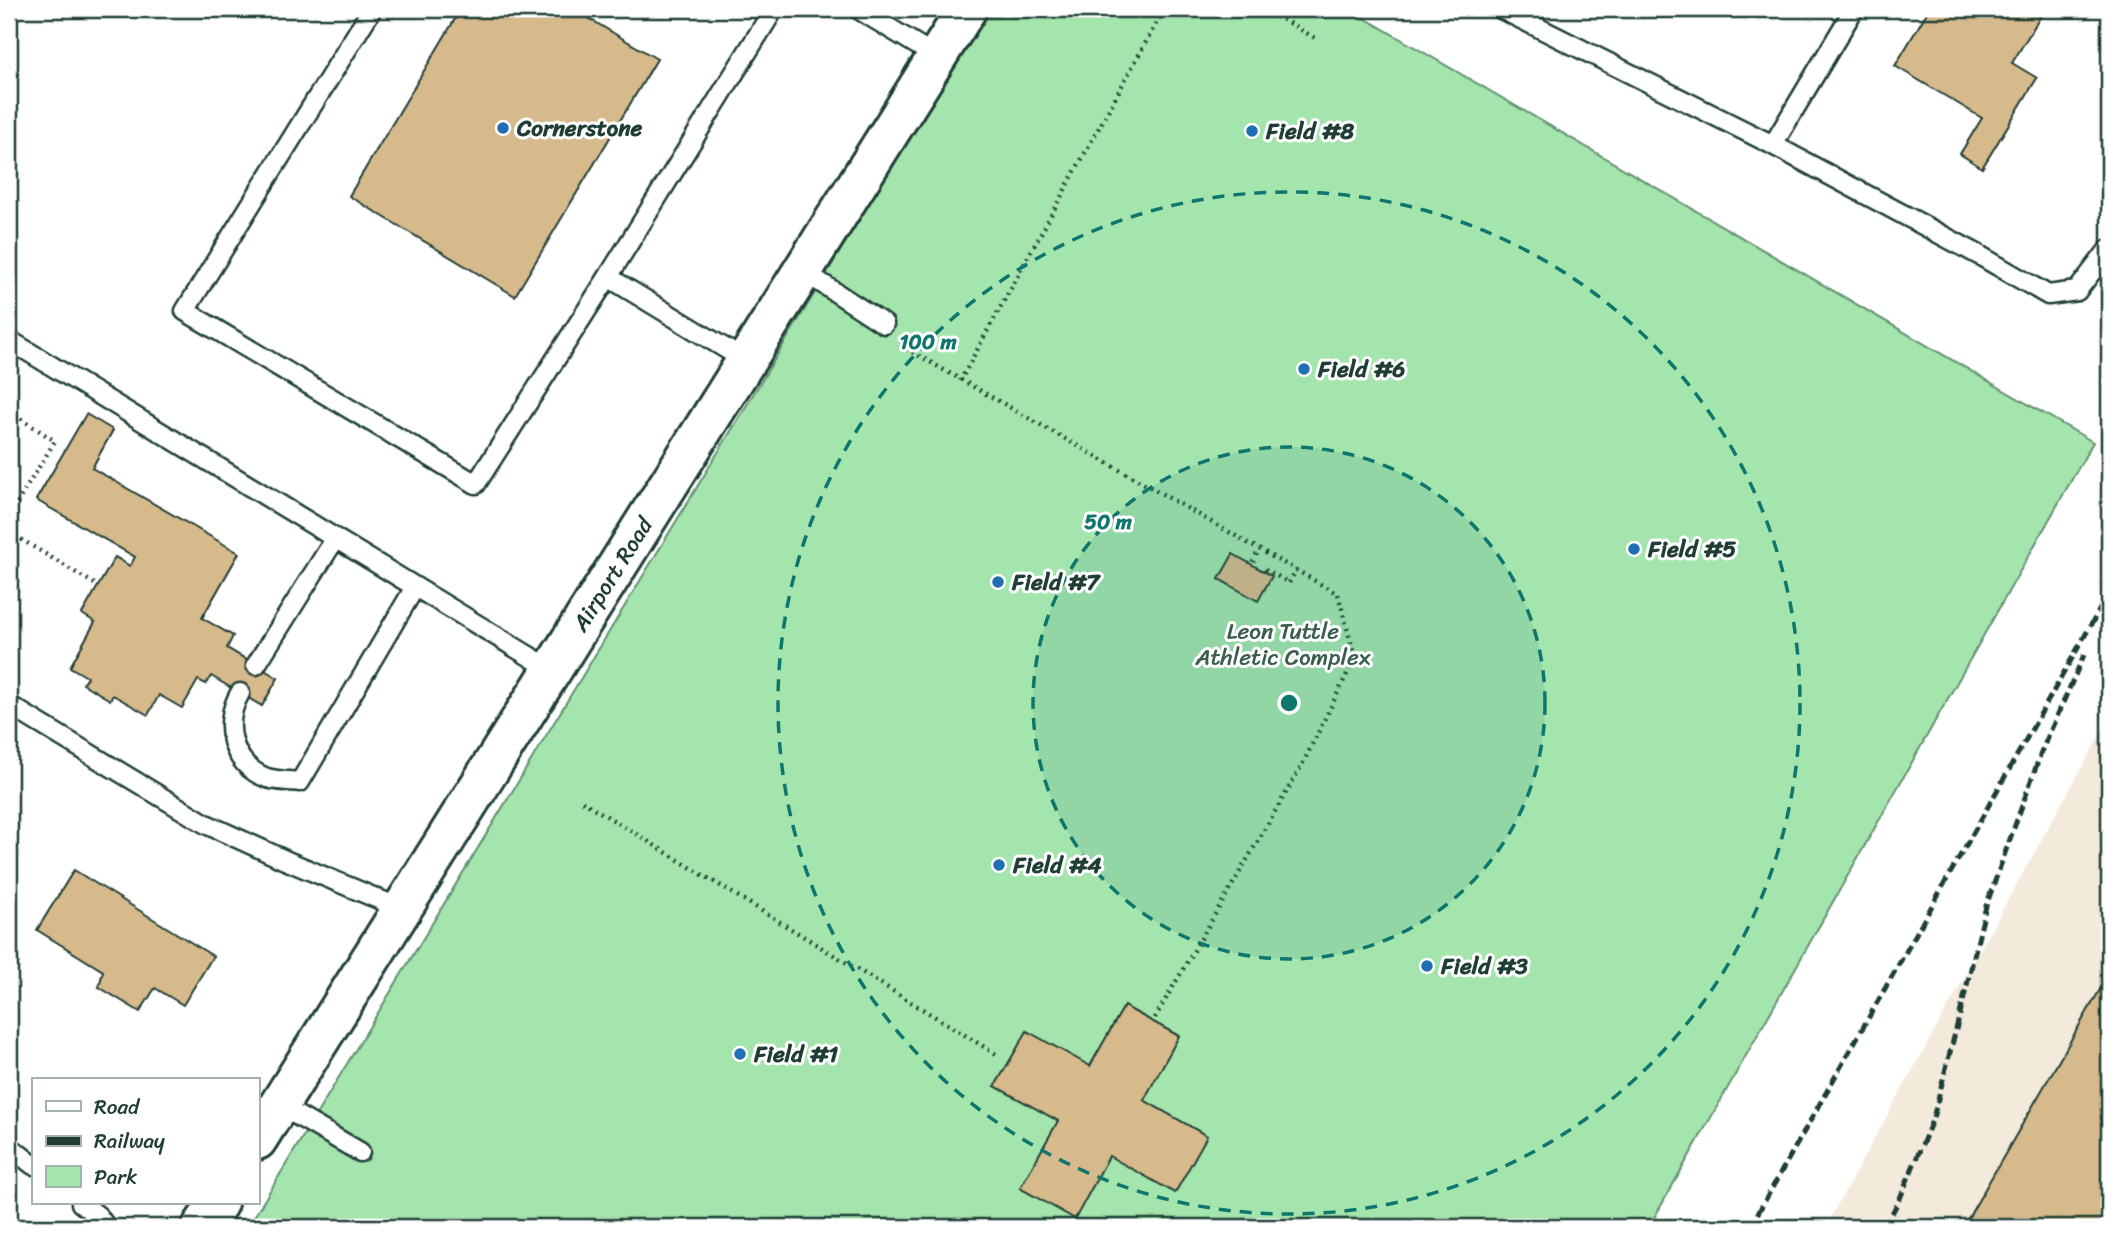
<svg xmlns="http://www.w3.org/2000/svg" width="2118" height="1236" viewBox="0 0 2118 1236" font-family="Sriracha,sans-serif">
  <rect width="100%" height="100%" fill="#fff"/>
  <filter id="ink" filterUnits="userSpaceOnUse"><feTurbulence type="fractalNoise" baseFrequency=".0143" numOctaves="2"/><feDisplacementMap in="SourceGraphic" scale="14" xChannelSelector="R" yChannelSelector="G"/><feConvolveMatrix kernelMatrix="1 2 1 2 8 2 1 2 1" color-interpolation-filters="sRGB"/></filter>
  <g filter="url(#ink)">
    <path fill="#f3eadc" d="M2109,719v508h-284z"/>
    <path fill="#a4e4ad" stroke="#629070" stroke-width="2" d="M987,9h362l744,433 -444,785h-1401z"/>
    <path fill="#d7ba8c" stroke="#1f3d34" stroke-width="2" d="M461,9h112l84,50 -142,237 -166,-100z
      M1929,9h116l-33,54 25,15 -55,90 -22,-14 22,-36 -87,-52z
      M86,414l27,16 -21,38 147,85 -37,65 31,18 -6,12 51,30 -16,28 -51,-30 -5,8 -8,-4 -16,28 -23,-13 -11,20 -35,-20 -3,5 -27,-16 4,-7 -17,-10 25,-45 -13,-8 33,-57 15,9 5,-9 -99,-57z
      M1233,554l39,22 -14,25 -39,-22z
      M74,870l139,86 -30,49 -28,-17 -15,24 -41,-25 4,-16 -66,-41z
      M2109,974v253h-146z
      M1124,1006l55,30 -35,64 63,36 -32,57 -66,-37 -34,63 -55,-31 38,-67 -63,-35 32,-55 63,35z"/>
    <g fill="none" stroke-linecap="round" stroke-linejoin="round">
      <defs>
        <path id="service" d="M372,9l-187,302 291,173 132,-207 138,84
          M858,9l79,48
          M1501,9l272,136 206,110 69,40 29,-4 32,-42
          M1773,145l81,-136
          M803,271l81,53
          M608,277l166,-268
          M9,340l543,330
          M256,665l79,-126
          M240,693c-18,31 -9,72 27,85 9,3 23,3 33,4l115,-195
          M9,705l197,119 79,36 117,49
          M279,1105l81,47
          M9,1146l24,19
          M81,1203l17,13 8,11"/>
        <g id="tertiary">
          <path id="s1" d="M257,1140l710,-1131"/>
          <path d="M202,1227l16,-24"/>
        </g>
      </defs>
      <use href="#service" stroke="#1f3d34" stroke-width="23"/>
      <use href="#tertiary" stroke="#1f3d34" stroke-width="44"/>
      <path stroke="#1f3d34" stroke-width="4.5" stroke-dasharray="2 5" stroke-linecap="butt" d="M1264,9l53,30
        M900,345l438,249 17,64 -54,109 -148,254
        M960,381l204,-372
        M9,411l46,30 -46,75
        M9,532l89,54
        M1253,562l6,-13
        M1265,569l24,14 7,-13
        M582,801l417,255"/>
      <use href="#service" stroke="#fff" stroke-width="18"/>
      <use href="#tertiary" stroke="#fff" stroke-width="38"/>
      <path stroke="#1f3d34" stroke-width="5" stroke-dasharray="10 5" stroke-linecap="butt" d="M1750,1227l359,-634
        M1885,1227l16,-31 32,-78 28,-108 25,-104 56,-156 42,-95"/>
    </g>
  </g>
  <circle cx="1289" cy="703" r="256" fill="#0f766e" fill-opacity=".12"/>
  <g fill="none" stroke="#0f766e" stroke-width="3.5" stroke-dasharray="12 9">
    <circle cx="1289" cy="703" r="256"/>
    <circle cx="1289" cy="703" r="511"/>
  </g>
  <g fill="#1f6fb2" stroke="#fff" stroke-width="2.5">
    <circle cx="503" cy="128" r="7"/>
    <circle cx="1252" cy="131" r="7"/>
    <circle cx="1304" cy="369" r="7"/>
    <circle cx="1634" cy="549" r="7"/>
    <circle cx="998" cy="582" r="7"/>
    <circle cx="999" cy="865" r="7"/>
    <circle cx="1427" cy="966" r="7"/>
    <circle cx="740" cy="1054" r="7"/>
  </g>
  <g text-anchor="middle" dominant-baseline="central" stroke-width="6" stroke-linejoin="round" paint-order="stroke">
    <g font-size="23" font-weight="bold" fill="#1f3d34" stroke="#fff" text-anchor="start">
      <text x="517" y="128">Cornerstone</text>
      <text x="1266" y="131">Field #8</text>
      <text x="1318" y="369">Field #6</text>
      <text x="1648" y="549">Field #5</text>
      <text x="1012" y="582">Field #7</text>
      <text x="1013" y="865">Field #4</text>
      <text x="1441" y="966">Field #3</text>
      <text x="754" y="1054">Field #1</text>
    </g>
    <g font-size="23" fill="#1f3d34" stroke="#fff">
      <text stroke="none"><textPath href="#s1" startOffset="668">Airport Road</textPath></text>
    </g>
    <g font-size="23" fill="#3a5e4c" stroke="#fff">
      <text x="1283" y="631">Leon Tuttle<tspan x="1283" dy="26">Athletic Complex</tspan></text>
    </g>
  </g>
  <circle cx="1289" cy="703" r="10" fill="#0f766e" stroke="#fff" stroke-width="3.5"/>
  <g font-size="21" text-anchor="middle" font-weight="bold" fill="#0f766e" stroke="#fff" stroke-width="6" stroke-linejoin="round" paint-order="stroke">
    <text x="928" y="349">100 m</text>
    <text x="1108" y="529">50 m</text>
  </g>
  <rect width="2118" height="1236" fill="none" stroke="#fff" stroke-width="35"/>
  <rect x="18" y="18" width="2083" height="1201" fill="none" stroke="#1f3d34" stroke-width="2.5" filter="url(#ink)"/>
  <rect x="32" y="1078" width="228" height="126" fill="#ffffff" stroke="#a5b1ae" stroke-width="2"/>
  <rect x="46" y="1101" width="35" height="10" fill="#ffffff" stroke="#a5b1ae" stroke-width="2"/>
  <text x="94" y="1114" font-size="21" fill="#1f3d34">Road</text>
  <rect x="46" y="1136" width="35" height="10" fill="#1f3d34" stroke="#a5b1ae" stroke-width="2"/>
  <text x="94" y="1148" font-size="21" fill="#1f3d34">Railway</text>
  <rect x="46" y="1166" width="35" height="21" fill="#a4e4ad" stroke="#a5b1ae" stroke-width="2"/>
  <text x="94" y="1184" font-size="21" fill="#1f3d34">Park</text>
</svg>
